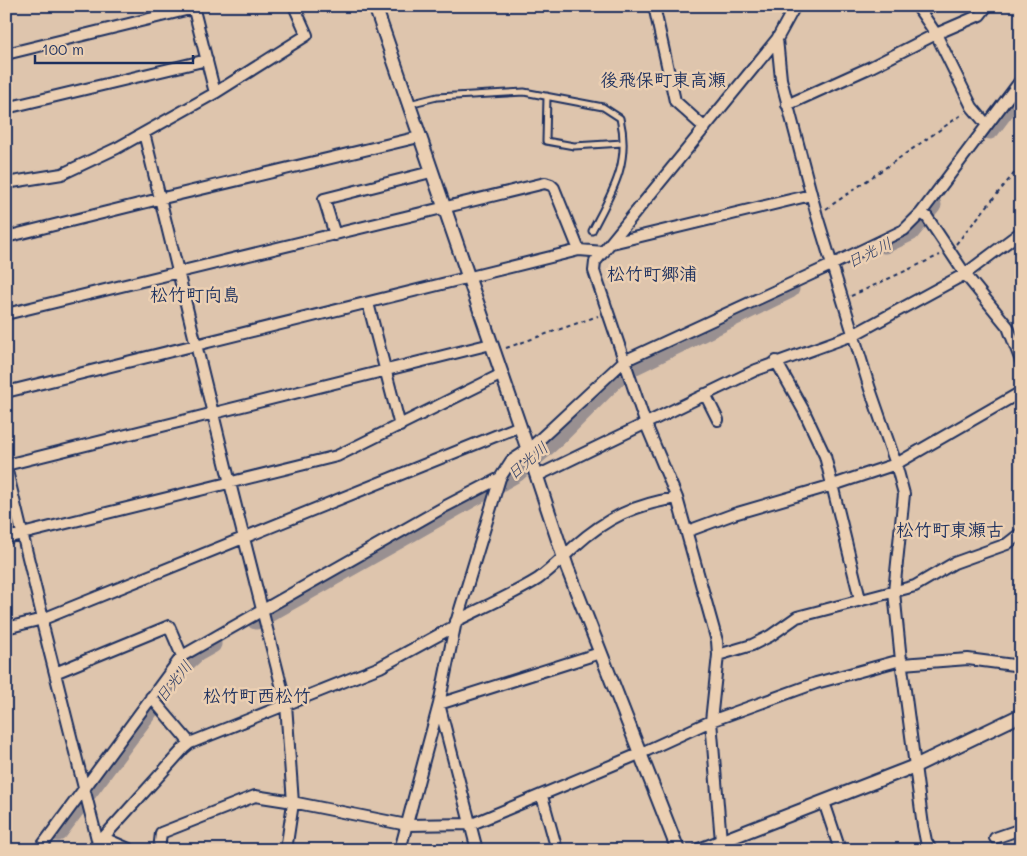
<svg xmlns="http://www.w3.org/2000/svg" width="1027" height="856" viewBox="0 0 1027 856" font-family="Mali,'Klee One',sans-serif">
  <rect width="100%" height="100%" fill="#dec5ad"/>
  <filter id="ink" filterUnits="userSpaceOnUse"><feTurbulence type="fractalNoise" baseFrequency=".02" numOctaves="2"/><feDisplacementMap in="SourceGraphic" scale="10" xChannelSelector="R" yChannelSelector="G"/><feConvolveMatrix kernelMatrix="1 2 1 2 8 2 1 2 1" color-interpolation-filters="sRGB"/></filter>
  <g filter="url(#ink)">
    <g fill="none" stroke-linecap="round" stroke-linejoin="round">
      <path stroke="#999091" stroke-width="19" d="M990,130l31,-41
        M885,244l25,-12 22,-27
        M256,620l260,-147 41,-36 66,-66 167,-82
        M58,832l125,-167 13,-12 16,-9"/>
      <defs>
        <path id="service" d="M547,96l-1,45 28,5 49,-3
          M409,104l28,-7 87,-5 79,15 17,11c11,46 -8,74 -28,113"/>
        <path id="minor" d="M193,6l22,87
          M654,6l21,95 30,27
          M917,6l19,28 36,73 15,18
          M777,39l4,40 36,137 53,173 26,75 8,30 -10,98 7,68 14,106 8,60 3,15 5,9
          M6,54l188,-46
          M787,105l84,-38 65,-33 44,-19 7,-9
          M6,108l201,-48
          M144,133l86,350 56,221 7,99 -7,47
          M6,183l56,-9 55,-26 98,-55 92,-58 -13,-29
          M921,213l6,4 38,57 43,53 13,34
          M335,235l-11,-36 107,-27
          M6,237l153,-38 260,-62
          M612,243l199,-48
          M368,303l32,123
          M6,314l539,-131 6,2 3,3 25,62
          M776,361l28,50 21,45 35,143
          M6,392l573,-142 25,2
          M705,394l13,26
          M6,465l485,-121
          M6,467l37,152v7l55,217
          M537,476l219,-106 97,-35 112,-61 56,-42
          M688,531l46,-17 99,-29 63,-21 125,-72
          M6,538l331,-82 165,-82
          M456,621c26,-13 58,-27 82,-42 14,-10 25,-22 37,-33 31,-28 61,-42 102,-48
          M6,628l37,-9 477,-193
          M718,655l34,-10 18,-9 27,-19 118,-31 39,-23 53,-19 14,-11
          M902,664l66,-5 53,7
          M55,673l114,-47 13,30
          M151,697l39,46
          M542,796l15,54
          M824,802l16,48
          M104,838l27,12
          M995,838l26,-9
          M721,841l-10,-120 7,-66 -1,-14 -40,-143 -32,-76 -51,-151 1,-9 182,-223 18,-33
          M39,850l143,-194 264,-150 54,-28
          M92,850l92,-102 6,-5 190,-76 75,-41
          M159,850l2,-17 94,-37 32,5 120,24 65,-1 167,-70 72,-33 105,-38 85,-23
          M400,850l39,-146 16,-78 45,-148 11,-17 17,-11 23,-21 73,-68 203,-94 77,-37 17,-17 100,-133
          M477,850l-38,-146 161,-51"/>
        <path id="tertiary" d="M375,6l153,444 39,117 111,283
          M699,850l216,-84 106,-51"/>
      </defs>
      <use href="#service" stroke="#1b2f5e" stroke-width="9"/>
      <use href="#minor" stroke="#1b2f5e" stroke-width="14"/>
      <use href="#tertiary" stroke="#1b2f5e" stroke-width="16"/>
      <path stroke="#1b2f5e" stroke-width="2" stroke-dasharray="4 4" stroke-linecap="butt" d="M826,209l138,-96
        M956,244l65,-79
        M851,296l89,-41
        M506,348l92,-32"/>
      <use href="#service" stroke="#ebcfb2" stroke-width="5"/>
      <use href="#minor" stroke="#ebcfb2" stroke-width="10"/>
      <use href="#tertiary" stroke="#ebcfb2" stroke-width="12"/>
    </g>
  </g>
  <g text-anchor="middle" dominant-baseline="central" stroke-width="5" stroke-linejoin="round" paint-order="stroke">
    <g font-size="16" font-style="italic" fill="#344268" stroke="#ebcfb2">
      <text transform="translate(869 252) rotate(-26)">日光川</text>
      <text transform="translate(527 460) rotate(-40)">日光川</text>
      <text transform="translate(173 681) rotate(-51)">日光川</text>
    </g>
    <g font-size="18" font-weight="bold" fill="#1b2f5e" stroke="#ebcfb2">
      <text x="663" y="79">後飛保町東高瀬</text>
      <text x="652" y="273">松竹町郷浦</text>
      <text x="195" y="294">松竹町向島</text>
      <text x="950" y="529">松竹町東瀬古</text>
      <text x="257" y="695">松竹町西松竹</text>
    </g>
  </g>
  <rect width="1027" height="856" fill="none" stroke="#ebcfb2" stroke-width="25"/>
  <rect x="12" y="12" width="1002" height="831" fill="none" stroke="#1b2f5e" stroke-width="2" filter="url(#ink)"/>
  <path d="M35 55v8h158v-8" fill="none" stroke="#1b2f5e" stroke-width="2.5"/>
  <text x="42" y="55" font-size="15" fill="#1b2f5e" stroke="#ebcfb2" stroke-width="4" paint-order="stroke">100 m</text>
</svg>
